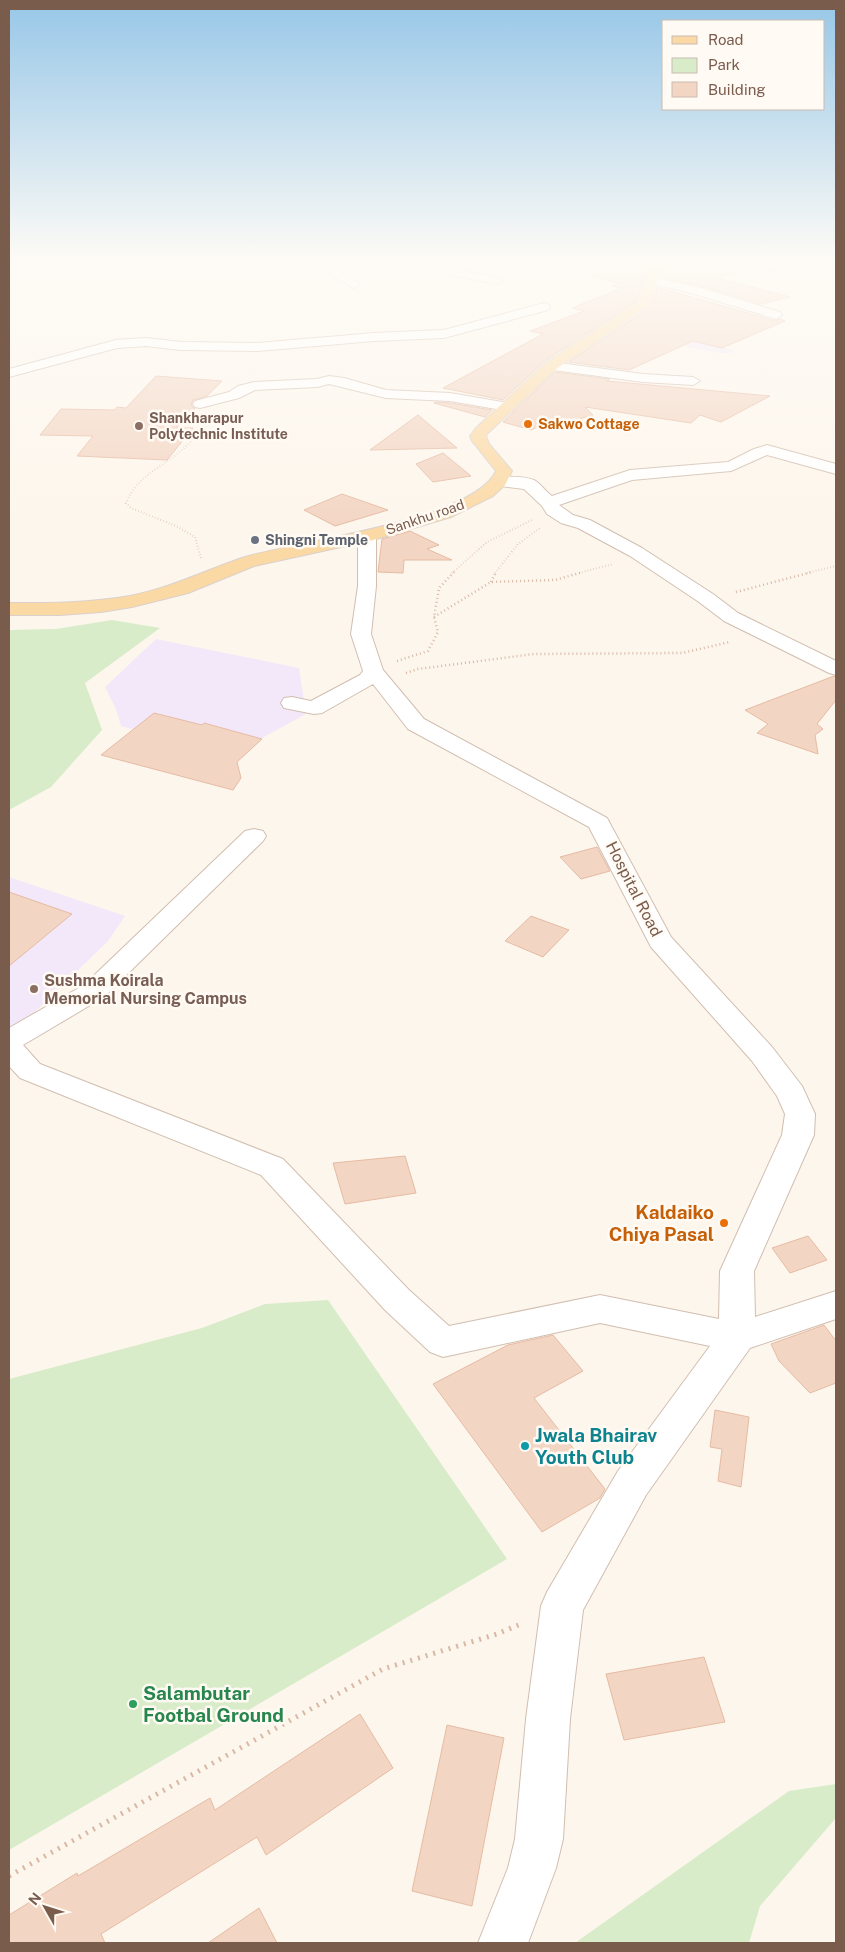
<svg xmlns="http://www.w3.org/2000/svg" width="845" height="1952" viewBox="0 0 845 1952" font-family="'Public Sans',sans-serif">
  <rect width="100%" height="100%" fill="#fdf6ec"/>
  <path fill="#f3e8fa" d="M696,342l27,5 11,4 -3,2h-12l-33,-6 1,-3z
    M156,639l143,29 7,46 -42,23 -21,20 -122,-31 -5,-17 -11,-22z
    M9,877l116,39 -17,25 -99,96z"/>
  <path fill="#d8ecc9" d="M112,620l48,8 -75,55 17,47 -51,57 -42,23v-180l47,-1z
    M328,1300l179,259 -498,291v-471l193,-51 63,-24z
    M836,1784v34l-76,88 -11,37h-174l214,-152z"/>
  <path fill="#f3d5c3" stroke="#e6bba3" d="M604,258h44l-9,38 -3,5 -91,60 -42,39 -60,-12 100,-54 -13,-3 54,-20 -12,-3 50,-20 -10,-2 6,-3 -26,-7z
    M664,258h56l4,4 28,6 -35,10 73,19 -28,7 -64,-19 -38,-8z
    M657,287l118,34 5,-2 5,2 -63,27 -29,-7 -64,29 -60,-8 77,-52 9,-12z
    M555,372l55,7 -3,2 163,15 -49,26 -21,-7 -9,8 -106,-16 8,8 -42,12 -6,-3 -14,6 -28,-8z
    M156,376l66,5 -15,15 -14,4 -2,5 4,4 -19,19h17l-26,32 -90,-4 16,-20 -53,-1 21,-26 54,1 2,-3 9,1z
    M435,402l15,1 42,7 -7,7 -51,-14z
    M418,415l39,33 -87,2z
    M443,453l28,23 -38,6 -17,-18z
    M342,494l46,16 -53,16 -31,-16z
    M410,531l29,14 -12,4 25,11h-48l-1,13 -25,-1 4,-33z
    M834,676l2,1v23l-19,24 6,5 -8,6 3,19 -61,-21 11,-9 -23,-14z
    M154,713l48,12 2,-2 58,16 -25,23 4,16 -8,12 -132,-35z
    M597,847l13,24 -29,8 -21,-22z
    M9,892l63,22 -63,52z
    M531,916l38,14 -26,27 -38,-16z
    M405,1156l11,37 -71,11 -12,-41z
    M808,1236l19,24 -37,13 -18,-25z
    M824,1325l12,16v42l-26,10 -31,-32 -8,-17z
    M553,1335l30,36 -49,27 71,91 -5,9 -58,34 -109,-148 75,-39z
    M715,1410l34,7 -8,70 -23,-6 4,-32 -12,-2z
    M704,1657l21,65 -101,18 -18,-66z
    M360,1714l33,54 -127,87 -9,-18 -156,97 4,9h-96v-28l68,-42 1,3 132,-78 5,12z
    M447,1725l57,13 -32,168 -60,-15z
    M259,1908l18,35h-69z"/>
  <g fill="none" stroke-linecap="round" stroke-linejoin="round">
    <defs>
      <path id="minor" d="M319,258h12l-5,5 34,21 -6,4 -4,-2 -33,-19 -3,-5z
        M377,258h21l98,20 6,3 -6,3 -113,-23z
        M722,258h20l37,8 2,2 -6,3 -51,-11z
        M651,277l47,10 82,25 2,3 -6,4 -85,-26 -44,-11 -2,-2 2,-2z
        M544,303l4,1 2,3 -2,3 -104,28 -70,3 -116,10 -77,-1 -35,-4 -29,2 -108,29v-8l107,-29 30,-2 35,4 77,1 116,-10 70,-3z
        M551,362l92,12 50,3 7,4 -7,4 -50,-3 -97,-13 -2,-3 2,-3z
        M329,376l15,2 42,12 64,3 58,10 5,1 2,3 -2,3 -5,1 -58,-10 -64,-3 -57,-14 -12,3 -62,3 -16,8 -39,10 -5,-1 -2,-3 2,-3 34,-9 9,-6 16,-4 63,-3z
        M767,445l69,19v10l-69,-19 -36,16 -99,9 -73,25 14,10 17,5 52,28 71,46 25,19 98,48v14l-7,-2 -105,-52 -25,-19 -69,-46 -52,-28 -17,-5 -14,-9 -5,-8 -18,-17 -31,-4 -2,-3 2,-3c10,-3 31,-3 41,1 6,3 12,12 18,16l78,-26 98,-8 26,-13z
        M367,531l6,1 3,4v50l-5,48 12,36 41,49 183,99 64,119 101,110 30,39 13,28 -1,21 -60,136 1,46 81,-26v28l-86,29 -104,147 -63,115 -13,109 -7,120 -7,29 -28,75h-50l30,-75 7,-29 11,-120 15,-113 6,-14 71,-121 92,-125 -110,-23 -157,34 -13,-5 -45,-42 -124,-135 -241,-97 -11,-12v-38l75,-43 161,-154 9,-2 9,2 3,5 -3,5 -159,156 -81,48 17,19 243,95 126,131 40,36 151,-31 119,24 1,-48 62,-136 3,-21 -8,-18 -25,-35 -101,-114 -62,-120 -181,-98 -35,-45 -51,29 -8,1 -30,-6 -3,-5 3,-5 8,-1 19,4 49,-26 3,-4 -12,-37 7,-48v-50l3,-4z"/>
      <path id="major" d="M650,258h12l-9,39 -8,11 -89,61 -69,65 -1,2 3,8 23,27 -7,14 -12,11 -42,21 -78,23 -119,26 -66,27 -56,14 -31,5 -41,3h-51v-12c41,0 81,0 121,-7 40,-8 74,-25 112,-38 53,-17 231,-37 254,-87l-24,-30 -2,-5 6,-8 70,-65 91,-61 4,-5z"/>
    </defs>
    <use href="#minor" stroke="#d1beb0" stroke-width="2"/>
    <use href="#major" stroke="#dad1cd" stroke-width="2"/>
    <path stroke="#d9b8a5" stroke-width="2" stroke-dasharray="0.5 2.5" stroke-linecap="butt" d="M201,558l-6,-21 -19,-11 -45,-18 -5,-5c14,-37 63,-43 77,-81
      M452,573l35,-31 45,-22
      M495,573l23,-29 22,-16
      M579,573l34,-9
      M807,573l29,-7"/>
    <path stroke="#d9b8a5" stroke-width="2.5" stroke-dasharray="1 3" stroke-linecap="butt" d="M491,582l5,-10
      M736,592l76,-20
      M434,617l57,-35 64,-2 28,-8
      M397,661l31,-10 10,-19 -4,-15 5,-29 15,-16
      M406,673l12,-4 116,-15 148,-1 48,-11"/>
    <path stroke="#d9b8a5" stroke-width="5" stroke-dasharray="2 6" stroke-linecap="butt" d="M9,1876l374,-207 114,-35 26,-11"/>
    <use href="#minor" fill="#fff" fill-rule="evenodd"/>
    <use href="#major" fill="#fbd9a5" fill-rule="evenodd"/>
  </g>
  <linearGradient id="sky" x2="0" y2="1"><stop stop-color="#97c7e8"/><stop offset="0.49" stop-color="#fefbf6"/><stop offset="1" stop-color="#fefbf6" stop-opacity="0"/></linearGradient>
  <rect width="845" height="531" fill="url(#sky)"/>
  <g fill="#e8710a" stroke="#fffaf3" stroke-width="2">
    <circle cx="528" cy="424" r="5"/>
    <circle cx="724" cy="1223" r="5"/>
  </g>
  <g fill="#8d6e63" stroke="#fffaf3" stroke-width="2">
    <circle cx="139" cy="426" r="5"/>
    <circle cx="34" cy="989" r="5"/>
  </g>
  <circle fill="#6b7280" stroke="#fffaf3" stroke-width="2" cx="255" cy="540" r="5"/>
  <circle fill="#0f9aa8" stroke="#fffaf3" stroke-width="2" cx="525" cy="1446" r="5"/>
  <circle fill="#2e9e5b" stroke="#fffaf3" stroke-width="2" cx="133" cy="1704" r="5"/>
  <g text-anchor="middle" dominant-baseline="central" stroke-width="5" stroke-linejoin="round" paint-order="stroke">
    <g font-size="14" font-weight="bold" fill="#785e54" stroke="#fffaf3" text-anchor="start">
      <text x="149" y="418">Shankharapur<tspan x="149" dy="16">Polytechnic Institute</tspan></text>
    </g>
    <g font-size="14" font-weight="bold" fill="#c56008" stroke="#fffaf3" text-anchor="start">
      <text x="538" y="424">Sakwo Cottage</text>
    </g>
    <g font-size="14" fill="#7a5c4d" stroke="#fffaf3">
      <text transform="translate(425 517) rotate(-19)">Sankhu road</text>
    </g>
    <g font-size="14" font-weight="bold" fill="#5b616d" stroke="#fffaf3" text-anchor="start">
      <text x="265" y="540">Shingni Temple</text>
    </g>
    <g font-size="16" fill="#7a5c4d" stroke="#fffaf3">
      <text transform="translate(634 889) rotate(63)">Hospital Road</text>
    </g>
    <g font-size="16" font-weight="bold" fill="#785e54" stroke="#fffaf3" text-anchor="start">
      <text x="44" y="980">Sushma Koirala<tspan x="44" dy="18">Memorial Nursing Campus</tspan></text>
    </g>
    <g font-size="19" font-weight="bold" fill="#c56008" stroke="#fffaf3" text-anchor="end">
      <text x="714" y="1212">Kaldaiko<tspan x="714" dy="22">Chiya Pasal</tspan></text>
    </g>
    <g font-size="19" font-weight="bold" fill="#0d838f" stroke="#fffaf3" text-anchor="start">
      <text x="535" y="1435">Jwala Bhairav<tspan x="535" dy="22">Youth Club</tspan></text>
    </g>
    <g font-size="19" font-weight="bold" fill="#27864d" stroke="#fffaf3" text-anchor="start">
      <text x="143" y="1693">Salambutar<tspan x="143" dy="22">Footbal Ground</tspan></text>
    </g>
  </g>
  <rect width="845" height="1952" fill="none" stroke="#7a5c4d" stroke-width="20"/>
  <rect x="662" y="20" width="162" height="90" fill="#fffaf3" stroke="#cabbb1"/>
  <rect x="672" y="36" width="25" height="8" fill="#fbd9a5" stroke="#cabbb1"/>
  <text x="708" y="45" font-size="15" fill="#7a5c4d">Road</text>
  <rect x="672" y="58" width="25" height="15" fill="#d8ecc9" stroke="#cabbb1"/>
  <text x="708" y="70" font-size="15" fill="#7a5c4d">Park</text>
  <rect x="672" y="82" width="25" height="15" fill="#f3d5c3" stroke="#cabbb1"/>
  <text x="708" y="95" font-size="15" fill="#7a5c4d">Building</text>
  <g transform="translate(45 1907) rotate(309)" stroke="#fffaf3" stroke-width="4" paint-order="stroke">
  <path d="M0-4L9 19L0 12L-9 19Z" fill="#7a5c4d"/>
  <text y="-8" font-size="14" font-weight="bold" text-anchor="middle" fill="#7a5c4d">N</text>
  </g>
</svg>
